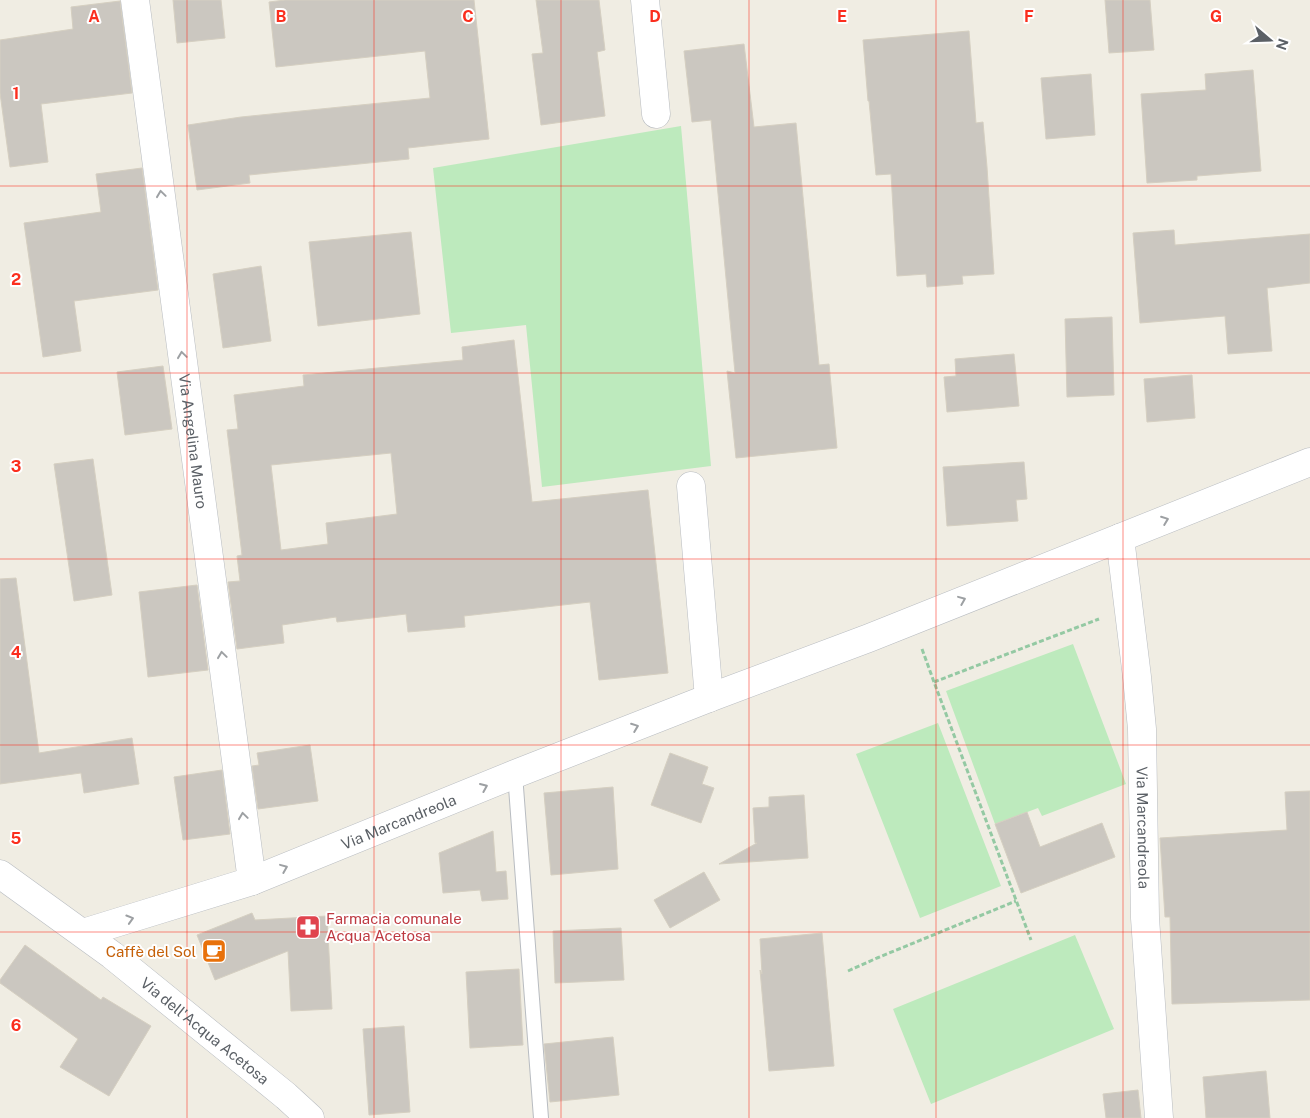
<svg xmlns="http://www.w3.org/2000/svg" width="1310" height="1118" viewBox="0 0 1310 1118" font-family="'Public Sans',sans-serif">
  <rect width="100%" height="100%" fill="#f0ede3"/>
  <path fill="#bdeabd" d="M681,126l30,340 -169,21 -16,-162 -75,8 -18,-165z
    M1073,644l53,140 -84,32 -4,-8 -43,16 -49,-133z
    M938,723l63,163 -81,32 -64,-164z
    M1075,935l39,94 -183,75 -38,-95z"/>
  <path fill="#cbc7c0" stroke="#d5cfc1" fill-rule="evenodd" d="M173,0h48l4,38 -48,5z
    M285,0h189l15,139 -81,9 1,11 -160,16 1,8 -53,7 -9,-65 53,-8 189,-19 -5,-47 -149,16 -7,-65z
    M536,0h63l6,50 -8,2 8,64 -64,9 -9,-71 11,-1z
    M1105,0h45l4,50 -45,3z
    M120,1l12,92 -91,11 7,58 -38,5 -10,-74v-53l73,-11 -2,-22z
    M969,31l7,92 7,-1 4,45 7,107 -32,2 1,8 -36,3 -1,-13 -29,2 -6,-102 -15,1 -7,-74h-1l-5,-61z
    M744,44l10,83 42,-4 23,242 10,-1 8,84 -101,10 -9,-87 8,2 -24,-253 -19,2 -8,-71z
    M1253,70l8,101 -64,5v4l-50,3 -6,-89 65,-4 -1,-16z
    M1091,74l4,61 -49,4 -5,-61z
    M142,168l16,122 -84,11 7,50 -38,6 -19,-134 77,-11 -5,-38z
    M1174,230l1,15 135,-11v49l-43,5 5,63 -44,3 -3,-38 -85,7 -7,-90z
    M411,232l9,82 -102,12 -9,-84z
    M261,266l10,75 -48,7 -10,-74z
    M1112,317l2,78 -47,2 -2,-78z
    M514,340l18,162 116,-12 20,183 -69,7 -9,-78 -126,14 1,11 -57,5 -2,-18 -69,8 -1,-5 -54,8 2,18 -47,6 -9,-67 12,-1 -3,-25 5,-1 -15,-125 11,-1 -4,-34 70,-9 -1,-11 160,-15 -1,-13zM391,453l6,61 -71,9 2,21 -47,6 -10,-85z
    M1014,354l5,52 -72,6 -3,-35 12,-1 -1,-17z
    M163,366l9,63 -47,6 -8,-63z
    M1192,375l3,43 -48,4 -3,-43z
    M93,459l19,136 -38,6 -20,-137z
    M1024,462l3,37 -11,1 2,21 -71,5 -4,-59z
    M16,578l23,175 93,-15 7,46 -55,9 -3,-20 -81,11v-205z
    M197,585l11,85 -60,7 -9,-85z
    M310,745l8,56 -60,8 -6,-43 7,-1 -2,-12z
    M670,753l38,14 -6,17 12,4 -13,35 -50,-18z
    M222,770l8,64 -47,6 -9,-63z
    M613,787l5,82 -67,6 -7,-82z
    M1310,791v209l-138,4 -2,-87h-5l-5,-79 127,-8 -2,-38z
    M804,795l4,63 -89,6 38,-21h-2l-2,-35 16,-1v-10z
    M1027,812l13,35 62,-24 13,34 -94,36 -26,-69z
    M493,831l3,41 10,-1 2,28 -26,2 -2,-11 -37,3 -4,-40z
    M704,872l16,28 -50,28 -16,-28z
    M252,913l3,7 72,-4 5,93 -41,2 -3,-60 -73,29 -18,-45z
    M621,928l3,52 -69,3 -2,-52z
    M822,933l12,133 -65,5 -9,-101 2,4 -2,-35z
    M25,945l76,55 2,-3 48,29 -42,70 -49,-29 18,-28 -78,-56v-3z
    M519,969l4,76 -53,3 -4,-76z
    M404,1026l6,86 -41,3 -6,-86z
    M613,1037l6,58 -69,7 -6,-58z
    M1266,1071l4,47h-64l-3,-41z
    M1138,1090l3,28h-35l-3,-24z"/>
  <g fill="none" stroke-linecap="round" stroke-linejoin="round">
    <defs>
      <path id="lane" d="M515,774l26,344"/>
      <g id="street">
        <path id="s1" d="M135,0l117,881"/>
        <path d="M645,0l11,114"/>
        <path d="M691,486l18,212"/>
        <path id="s2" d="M1120,538l17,139 5,52 3,189 14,200"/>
        <path id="s3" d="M0,874l112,81 174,141 24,22"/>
        <path id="s4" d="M83,933l169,-52 263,-107 194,-76 160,-60 441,-176"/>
      </g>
    </defs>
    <use href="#lane" stroke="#b8bcc1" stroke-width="16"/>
    <use href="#street" stroke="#b8bcc1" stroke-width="29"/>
    <path stroke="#94c9a3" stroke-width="3" stroke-dasharray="5 2.5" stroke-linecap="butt" d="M922,649l12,33 97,258
      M934,682l165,-63
      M848,971l29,-13 139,-57"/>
    <use href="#lane" stroke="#fff" stroke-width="14"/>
    <use href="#street" stroke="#fff" stroke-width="28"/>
  </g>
  <defs><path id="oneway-chevron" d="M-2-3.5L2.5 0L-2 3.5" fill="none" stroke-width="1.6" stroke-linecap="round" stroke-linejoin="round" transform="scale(1.25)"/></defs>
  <g stroke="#9da0a3">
    <use href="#oneway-chevron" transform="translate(161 194) rotate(-98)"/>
    <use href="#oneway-chevron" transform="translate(182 355) rotate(-98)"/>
    <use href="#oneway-chevron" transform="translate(1165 520) rotate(-21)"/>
    <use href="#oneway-chevron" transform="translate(962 600) rotate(-22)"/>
    <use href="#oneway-chevron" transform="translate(222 655) rotate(-98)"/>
    <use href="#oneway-chevron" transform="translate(635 727) rotate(-21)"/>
    <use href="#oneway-chevron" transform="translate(484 787) rotate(-23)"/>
    <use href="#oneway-chevron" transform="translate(243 816) rotate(-98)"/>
    <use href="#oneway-chevron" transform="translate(284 868) rotate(-22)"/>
    <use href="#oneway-chevron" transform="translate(130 919) rotate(-17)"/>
  </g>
  <path fill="none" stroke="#fb2e1e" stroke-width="1" stroke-opacity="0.55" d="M187,0v1118M374,0v1118M561,0v1118M749,0v1118M936,0v1118M1123,0v1118M0,186h1310M0,373h1310M0,559h1310M0,745h1310M0,932h1310"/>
  <defs>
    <symbol id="pharmacy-square" viewBox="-11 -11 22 22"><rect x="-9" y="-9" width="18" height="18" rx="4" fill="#e0444e" stroke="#fff"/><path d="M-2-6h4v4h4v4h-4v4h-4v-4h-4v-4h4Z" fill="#fff"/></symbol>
    <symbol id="cafe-square" viewBox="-11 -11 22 22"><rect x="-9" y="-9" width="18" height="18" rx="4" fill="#e8710a" stroke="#fff"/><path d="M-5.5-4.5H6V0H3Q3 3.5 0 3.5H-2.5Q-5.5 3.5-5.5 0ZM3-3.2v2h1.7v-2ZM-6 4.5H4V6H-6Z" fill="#fff"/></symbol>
  </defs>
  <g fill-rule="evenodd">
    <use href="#pharmacy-square" x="294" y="913" width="28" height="28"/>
    <use href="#cafe-square" x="200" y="937" width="28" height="28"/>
  </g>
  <g text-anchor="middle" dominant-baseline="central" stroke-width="4" stroke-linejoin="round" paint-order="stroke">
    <g font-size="15" fill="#5b6066" stroke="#fff">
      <text stroke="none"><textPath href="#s1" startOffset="445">Via Angelina Mauro</textPath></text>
      <text stroke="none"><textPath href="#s4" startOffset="335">Via Marcandreola</textPath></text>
      <text stroke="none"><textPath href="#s2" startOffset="291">Via Marcandreola</textPath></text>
      <text stroke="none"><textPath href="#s3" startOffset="258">Via dell'Acqua Acetosa</textPath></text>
    </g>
    <g font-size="15" fill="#be3a42" stroke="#fff" text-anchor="start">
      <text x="326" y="918">Farmacia comunale<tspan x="326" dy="17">Acqua Acetosa</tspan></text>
    </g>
    <g font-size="15" fill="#c56008" stroke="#fff" text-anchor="end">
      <text x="196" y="951">Caffè del Sol</text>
    </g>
  </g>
  <g font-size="16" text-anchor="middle" font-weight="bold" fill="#fb2e1e" stroke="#fff" stroke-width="4" stroke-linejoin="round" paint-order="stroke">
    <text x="94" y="22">A</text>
    <text x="281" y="22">B</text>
    <text x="468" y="22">C</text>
    <text x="655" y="22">D</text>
    <text x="842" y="22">E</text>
    <text x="1029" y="22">F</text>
    <text x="1216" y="22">G</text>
    <text x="16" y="99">1</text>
    <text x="16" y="285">2</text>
    <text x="16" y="472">3</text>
    <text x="16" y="658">4</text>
    <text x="16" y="844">5</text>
    <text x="16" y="1031">6</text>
  </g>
  <g transform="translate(1270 40) rotate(109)" stroke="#ffffff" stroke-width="4" paint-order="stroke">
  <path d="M0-4L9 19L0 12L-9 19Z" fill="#5b6066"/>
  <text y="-8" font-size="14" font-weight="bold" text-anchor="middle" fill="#5b6066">N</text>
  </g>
</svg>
